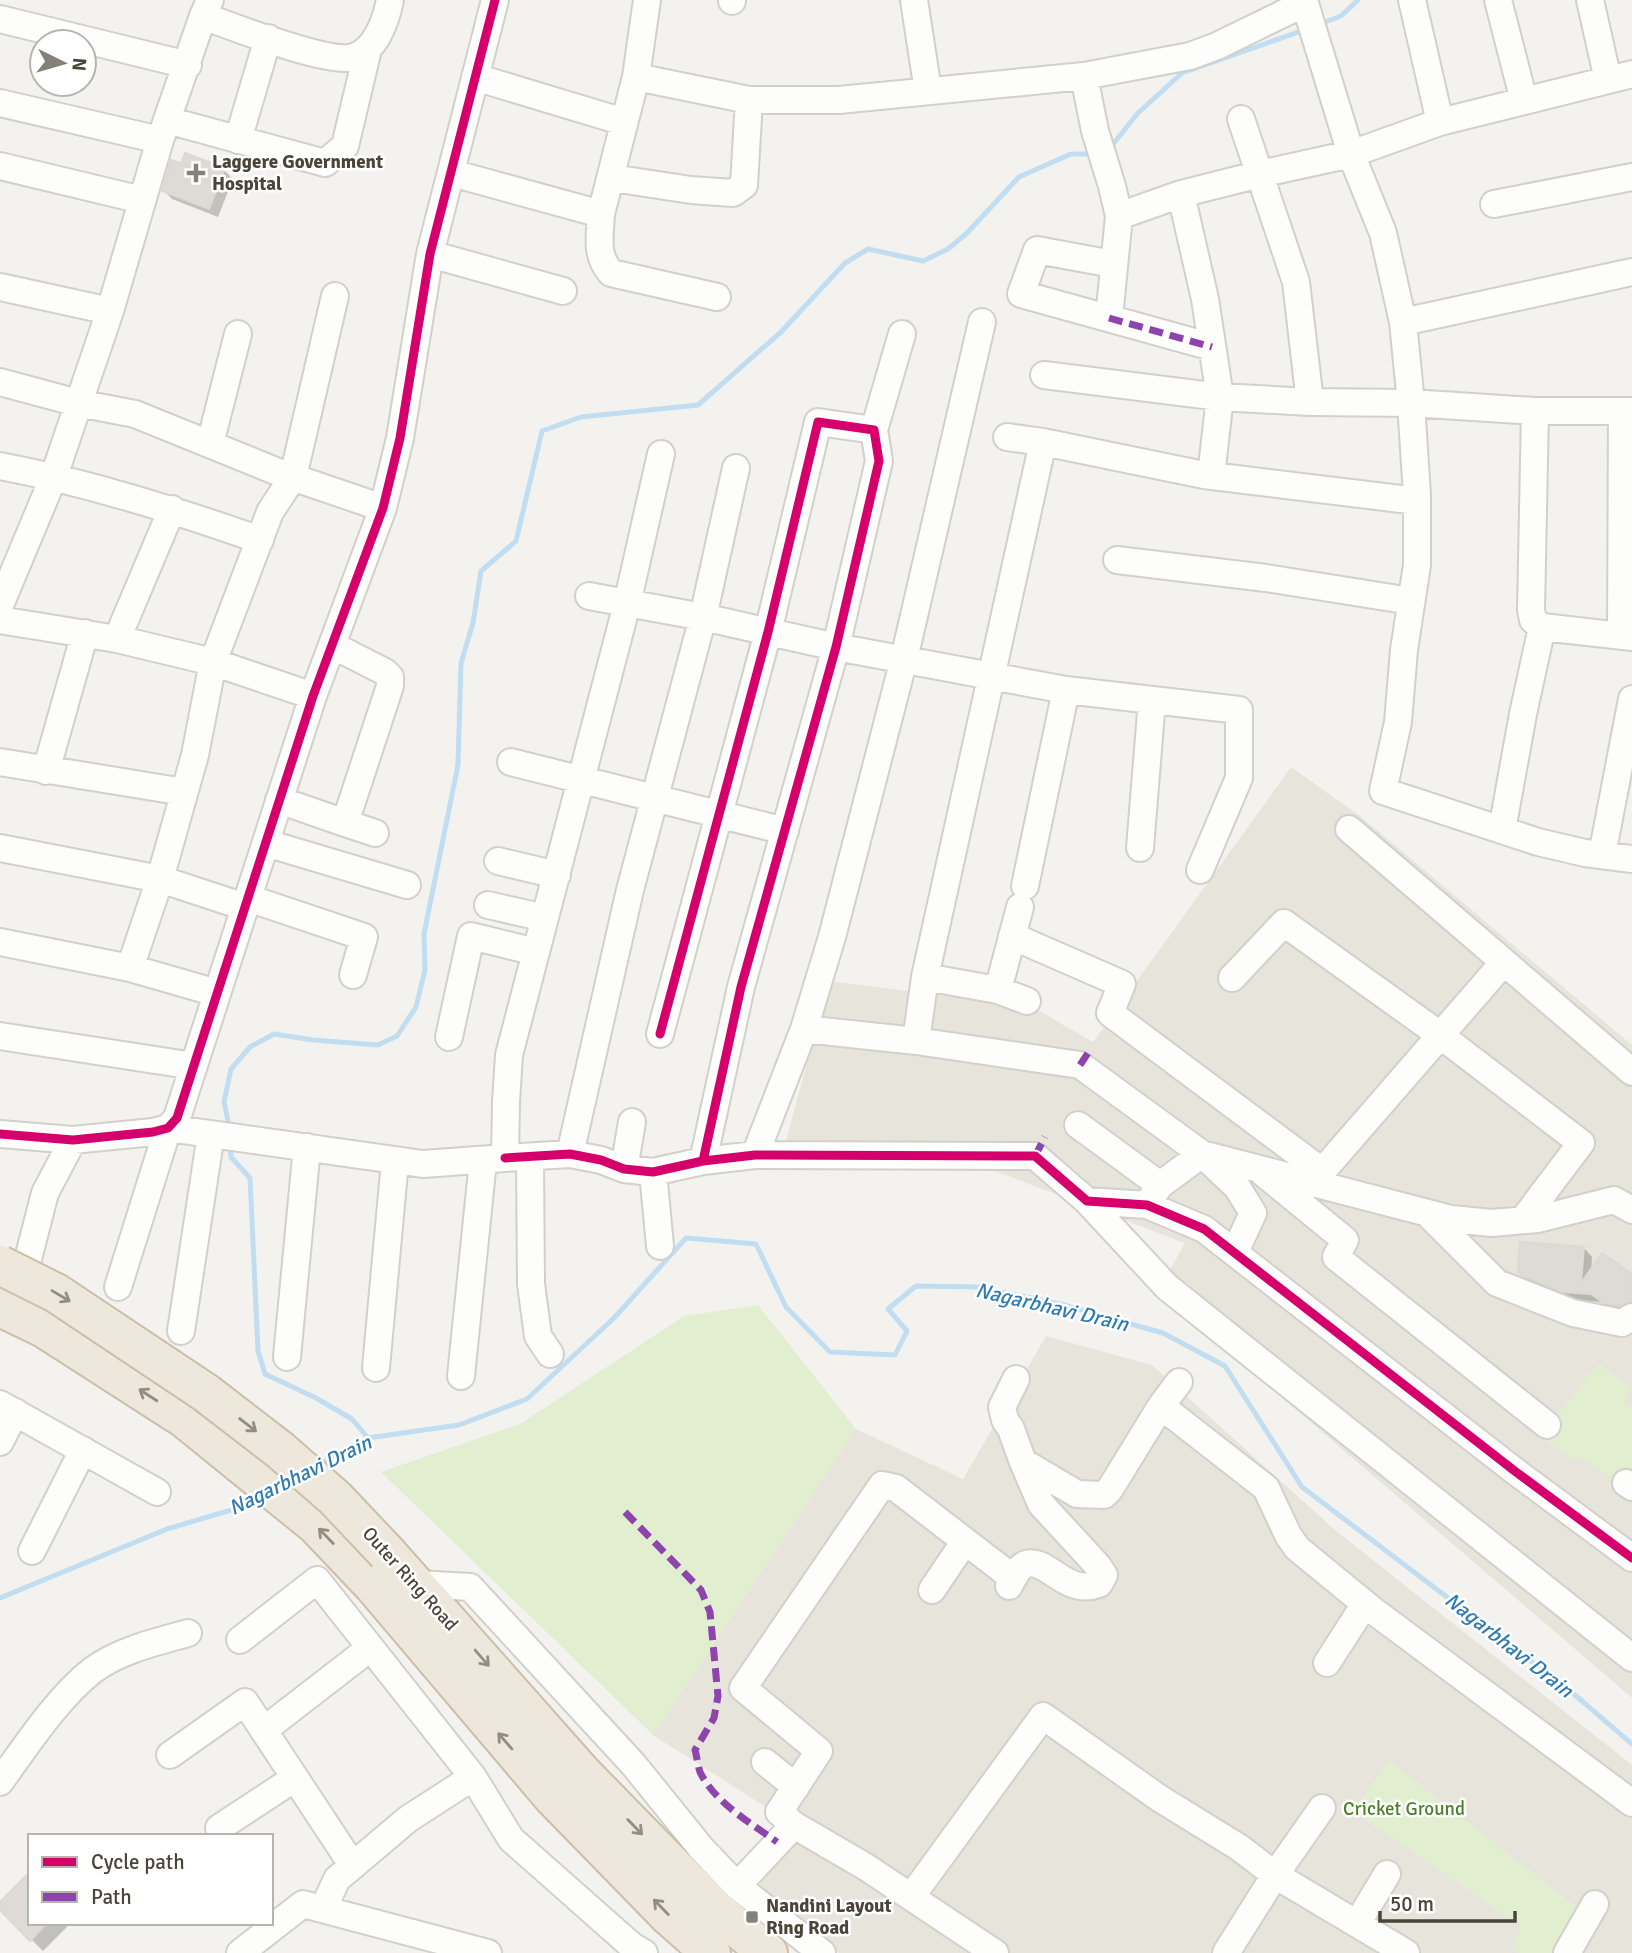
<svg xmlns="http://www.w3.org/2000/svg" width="1632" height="1953" viewBox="0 0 1632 1953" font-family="Signika,sans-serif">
  <rect width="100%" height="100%" fill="#f4f2ee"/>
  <path fill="#e7e4dc" d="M1291,767l69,49 272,229v653l-474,-407 27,-48 -190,-72 -213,-15 47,-175 204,26 60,35z
    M1046,1336l106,29 183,165 297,235v188h-793l-79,-68 34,-60 -141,-90 203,-306 107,50z"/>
  <path fill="#e1eecf" d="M758,1305l98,124 -203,306 -272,-263 139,-48 164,-108z
    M1599,1364l33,24 -9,14 9,4v74l-6,8 -44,-30 -5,3 -38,-24z
    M1389,1760l187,147 -23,46h-35l-7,-4 11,-22 -169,-116z"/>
  <path fill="#0003" d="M224,170l9,9 -15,38 -46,-18 -9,-9z
    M1584,1248l8,9 -1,15 41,4v37l-18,-2 -13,-9 -31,-3 -39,-15 -11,-13z
    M0,1904l30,19h41l-28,28 -43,-43z"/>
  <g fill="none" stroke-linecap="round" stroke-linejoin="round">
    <path stroke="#c0ddf1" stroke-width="5" d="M1320,24l21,-8 17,-16
      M1109,149l29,-36 44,-40 122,-43
      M230,1130l-6,-28 7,-33 19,-22 24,-13 39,6 65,5 19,-9 19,-29 9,-37 -1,-36 34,-169 3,-102 12,-40 8,-52 35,-30 26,-110 39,-14 117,-12 83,-73 64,-69 23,-14 55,12 25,-12 19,-16 52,-56 52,-23h23
      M230,1144l1,13 19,21 8,173 7,23 51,24 36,21 16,19
      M319,1465l49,-27 91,-13 68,-26 87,-81 72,-80 70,6 30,63 44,45 65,3 12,-24 -19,-22 28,-23 62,1 82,17 103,29 62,33 77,121 266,202 64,55
      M0,1598l167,-69 78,-23 16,-9"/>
  </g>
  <path fill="#dedbd6" stroke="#dcd9d4" stroke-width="2" d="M185,153l40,15 -16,41 -47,-18 9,-31 10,3z
    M1520,1242l64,5 -3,36 21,-30 30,21v27l-13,5 -15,-3 -13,-9 -29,-2 -41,-17v-3h-3z
    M30,1872v51h17l-17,18 -30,-31v-8z"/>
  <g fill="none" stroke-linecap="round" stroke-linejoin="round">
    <defs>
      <path id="minor" d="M647,0l-11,77 113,23h90l245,-24 106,-20 27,-10 88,-43
        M914,0l14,91
        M1304,0l47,154 32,79 20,89 8,81 6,92v70l-13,85 -6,72 -15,69 155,51 47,11 47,6
        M1412,0l28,122
        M1498,0l26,101
        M1590,0l18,80
        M732,1v-1
        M203,16c28,10 126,49 151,41 22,-7 32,-37 36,-57
        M0,19l188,46
        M1084,76l11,55 17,55 7,30 -10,102
        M475,77l149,45
        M0,103l160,37
        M1241,119l55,163 14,120
        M167,120l158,43 20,-17 23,-97
        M238,140l30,-102
        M0,166l142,34
        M452,173l149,41 35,-137
        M612,178l79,12 42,3 11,-8 5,-85
        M1494,204l138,-27
        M601,214c-1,22 -6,41 10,59l106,24
        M1119,216l62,-22
        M430,254l133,37
        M1113,264l-76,-14 -16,44 191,53
        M0,287l110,24
        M1403,322l229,-50
        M1044,375l176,22 90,5 101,1 124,8h97
        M0,382l78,21 57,11 148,60 100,34
        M1535,411l-4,199 2,10 9,7 90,10
        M874,430l28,-96
        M1007,437l36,5 161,33 213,26
        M210,444l28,-110
        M0,466c89,17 174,44 260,74
        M1211,476l9,-79 -15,-98 -24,-105 79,-20 91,-20 89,-32 192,-48
        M1117,560l149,18 145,23
        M589,596l114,21 133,30 230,43 173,20v68l-39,92
        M0,605l54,-129 56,-165 50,-171 43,-124 7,-16
        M0,620l117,19 96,23 100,34
        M1621,636l1,-225
        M117,639l55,-130
        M0,762l184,30
        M511,762l274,69
        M46,771l39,-138
        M279,800l66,23 45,-137v-9l-5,-5 -53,-27
        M345,823l30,10
        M1349,829l283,243
        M1502,830l21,-116 19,-87
        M266,843l141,42
        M0,848l160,31 85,28
        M1140,848l12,-148
        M1602,855l30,-156
        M498,861l59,14
        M1025,886l41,-196
        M248,898l116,39 -11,38
        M488,905l57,13
        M1012,936l110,48 -12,29 213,159
        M0,942l130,26 87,25
        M130,968l30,-89 35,-124 18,-93 57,-150 23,-35 42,-181
        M925,977l118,-535
        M1232,978l52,-55 156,112 141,108 -58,77
        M998,990l29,11
        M804,1029l112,12 9,-64 73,13 22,-83
        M660,1034l108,-402 50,-210 56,8 5,31 -43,186 -95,340 -38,174
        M0,1036l194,30
        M449,1037l22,-101 65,16
        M916,1041l164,24 122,89 35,33 16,26 -18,39
        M1078,1125l82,60
        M0,1134l73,6 80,-8 15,-4 9,-10 136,-422 70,-188 17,-70 30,-184 65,-254
        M570,1154l60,-264 73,-273 33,-149
        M755,1155l49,-126 28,-92 72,-278 78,-337
        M530,1157l1,127 7,52 12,18
        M505,1158l65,-4 31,6 23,9 29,3 50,-11 52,-6 280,1 52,45 60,4 57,24 312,243 116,86
        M624,1169l8,-47
        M653,1172l7,74
        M1262,1172l83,68 -9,17 211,168
        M1313,1182l191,-220
        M1087,1201l80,86 465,371
        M1147,1205l13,-20 42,-31 249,65 41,4 46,-4 76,-19 18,10
        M1428,1214l69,69 76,30 49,10 10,-6
        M118,1287l50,-159 255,36 82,-6 1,-56 3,-47 118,-451 34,-150
        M11,1289l16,-26 18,-70 28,-53
        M181,1331l30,-197
        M287,1357l20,-210
        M376,1368l19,-207
        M461,1376l22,-215
        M1016,1379l-14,28 3,13 6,9 12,33 54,32 27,1 6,-6 51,-83 105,82 22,47 9,13 78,64 257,191
        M0,1404l157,88
        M1161,1406l18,-24
        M0,1442l15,-30
        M1626,1483l6,4
        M32,1551l51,-101
        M417,1584l53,3 163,177 68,84 36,38 85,67
        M1009,1586c4,-7 9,-19 17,-22 21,-7 40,33 73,20l5,-9 -6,-9 -57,-62 -18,-42
        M932,1590l33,-49
        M240,1640l77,-60 156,197 38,62 121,107 12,7
        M1327,1663l38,-59
        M264,1730l106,-82
        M170,1755l75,-53 108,164
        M765,1762l31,25
        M0,1782c26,-36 58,-85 93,-112 27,-20 63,-28 95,-37
        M794,1825l-15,-13 40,-61 -76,-63 139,-203 14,3 117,90
        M219,1828l76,-50
        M737,1886l57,-61 72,42 129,86
        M911,1897l132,-181 116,82 81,50 35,27 131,78
        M323,1909l14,-30 71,-60 65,-42
        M1357,1924l30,-50
        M240,1953l63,-49 185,49
        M1226,1953l49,-78 47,-67
        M1567,1953l28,-49"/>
      <path id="highway" d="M0,1307l44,21 140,90 132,107 57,60 179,211 117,120 42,37
        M387,1553l195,220 136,139 50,41"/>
    </defs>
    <use href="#minor" stroke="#d2d0cb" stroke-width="30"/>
    <use href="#highway" stroke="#ccbfa9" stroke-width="42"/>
    <use href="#minor" stroke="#fdfdfc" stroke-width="26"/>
    <use href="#highway" stroke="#ede8db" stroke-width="38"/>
    <defs>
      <path id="highway-bridge" d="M0,1265l56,28 150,100 74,57 55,48 52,55"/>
    </defs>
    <use href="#highway-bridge" stroke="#ccbfa9" stroke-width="42" stroke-linecap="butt"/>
    <use href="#highway-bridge" stroke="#ede8db" stroke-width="38"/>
    <path stroke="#8e44ad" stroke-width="7" stroke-dasharray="14 7" stroke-linecap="butt" d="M1109,318l103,29
      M1080,1065l8,-12
      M1035,1156l10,-19
      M625,1512l76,78 9,22 8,84 -4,22 -19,32c2,7 3,16 5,22 15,31 51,51 77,70"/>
    <defs>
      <path id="cycleway" d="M660,1034l108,-402 50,-210 56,8 5,31 -43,186 -95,340 -38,174
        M0,1134l73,6 80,-8 15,-4 9,-10 136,-422 70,-188 17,-70 30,-184 65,-254
        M505,1158l65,-4 31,6 23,9 29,3 50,-11 52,-6 280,1 52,45 60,4 57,24 312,243 116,86"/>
    </defs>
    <use href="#cycleway" stroke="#fff" stroke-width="13"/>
    <use href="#cycleway" stroke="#d6006c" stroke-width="9"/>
  </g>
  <defs><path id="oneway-shaft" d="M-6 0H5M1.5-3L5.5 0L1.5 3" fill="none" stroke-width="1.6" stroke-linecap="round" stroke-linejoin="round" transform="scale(1.75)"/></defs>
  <g stroke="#948e82">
    <use href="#oneway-shaft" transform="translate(61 1296) rotate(31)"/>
    <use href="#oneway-shaft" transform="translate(148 1395) rotate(-147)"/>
    <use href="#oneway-shaft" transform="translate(248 1425) rotate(38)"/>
    <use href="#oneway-shaft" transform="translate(326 1536) rotate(-134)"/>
    <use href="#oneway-shaft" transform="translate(482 1658) rotate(49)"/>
    <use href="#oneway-shaft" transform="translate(505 1741) rotate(-131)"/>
    <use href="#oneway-shaft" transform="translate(635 1827) rotate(46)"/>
    <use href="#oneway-shaft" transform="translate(661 1907) rotate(-134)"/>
  </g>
  <g fill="#868178" stroke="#fff" stroke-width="2.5">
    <path d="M192.5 162.5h7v7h7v7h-7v7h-7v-7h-7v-7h7z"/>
    <rect x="745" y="1910" width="14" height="14" rx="3.5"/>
  </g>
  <g text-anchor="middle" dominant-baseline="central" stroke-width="5" stroke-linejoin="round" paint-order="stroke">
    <g font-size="19" font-weight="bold" fill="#4b4439" stroke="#fff" text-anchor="start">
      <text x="212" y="162">Laggere Government<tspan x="212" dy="22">Hospital</tspan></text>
      <text x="766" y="1906">Nandini Layout<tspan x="766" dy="22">Ring Road</tspan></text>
    </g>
    <g font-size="19" fill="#4b4439" stroke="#fff">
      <text transform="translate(410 1579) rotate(48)">Outer Ring Road</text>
    </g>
    <g font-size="19" fill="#4a7f2a" stroke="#fff">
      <text x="1404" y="1809">Cricket Ground</text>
    </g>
    <g font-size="21" font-style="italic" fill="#2e7ab2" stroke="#fff">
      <text transform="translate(1052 1307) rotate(13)">Nagarbhavi Drain</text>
      <text transform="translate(300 1475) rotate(-26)">Nagarbhavi Drain</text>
      <text transform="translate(1509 1645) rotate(38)">Nagarbhavi Drain</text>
    </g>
  </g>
  <rect x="28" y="1834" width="245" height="91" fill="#ffffff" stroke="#b7b4b0" stroke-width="2"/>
  <rect x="42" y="1857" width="35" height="10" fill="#d6006c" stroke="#b7b4b0" stroke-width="2"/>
  <text x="91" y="1869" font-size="21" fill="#4b4439">Cycle path</text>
  <rect x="42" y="1892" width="35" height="10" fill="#8e44ad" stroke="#b7b4b0" stroke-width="2"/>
  <text x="91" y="1904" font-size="21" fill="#4b4439">Path</text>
  <g transform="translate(63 63) rotate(95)"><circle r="33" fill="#ffffff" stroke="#b7b4b0" stroke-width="2"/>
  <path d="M0-5L12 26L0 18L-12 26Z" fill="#868178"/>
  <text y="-10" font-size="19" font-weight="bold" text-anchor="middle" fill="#4b4439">N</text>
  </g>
  <path d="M1380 1911v10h135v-10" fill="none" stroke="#4b4439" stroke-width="3.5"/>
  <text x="1390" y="1911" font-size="21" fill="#4b4439" stroke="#ffffff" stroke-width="5" paint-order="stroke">50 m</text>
</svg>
